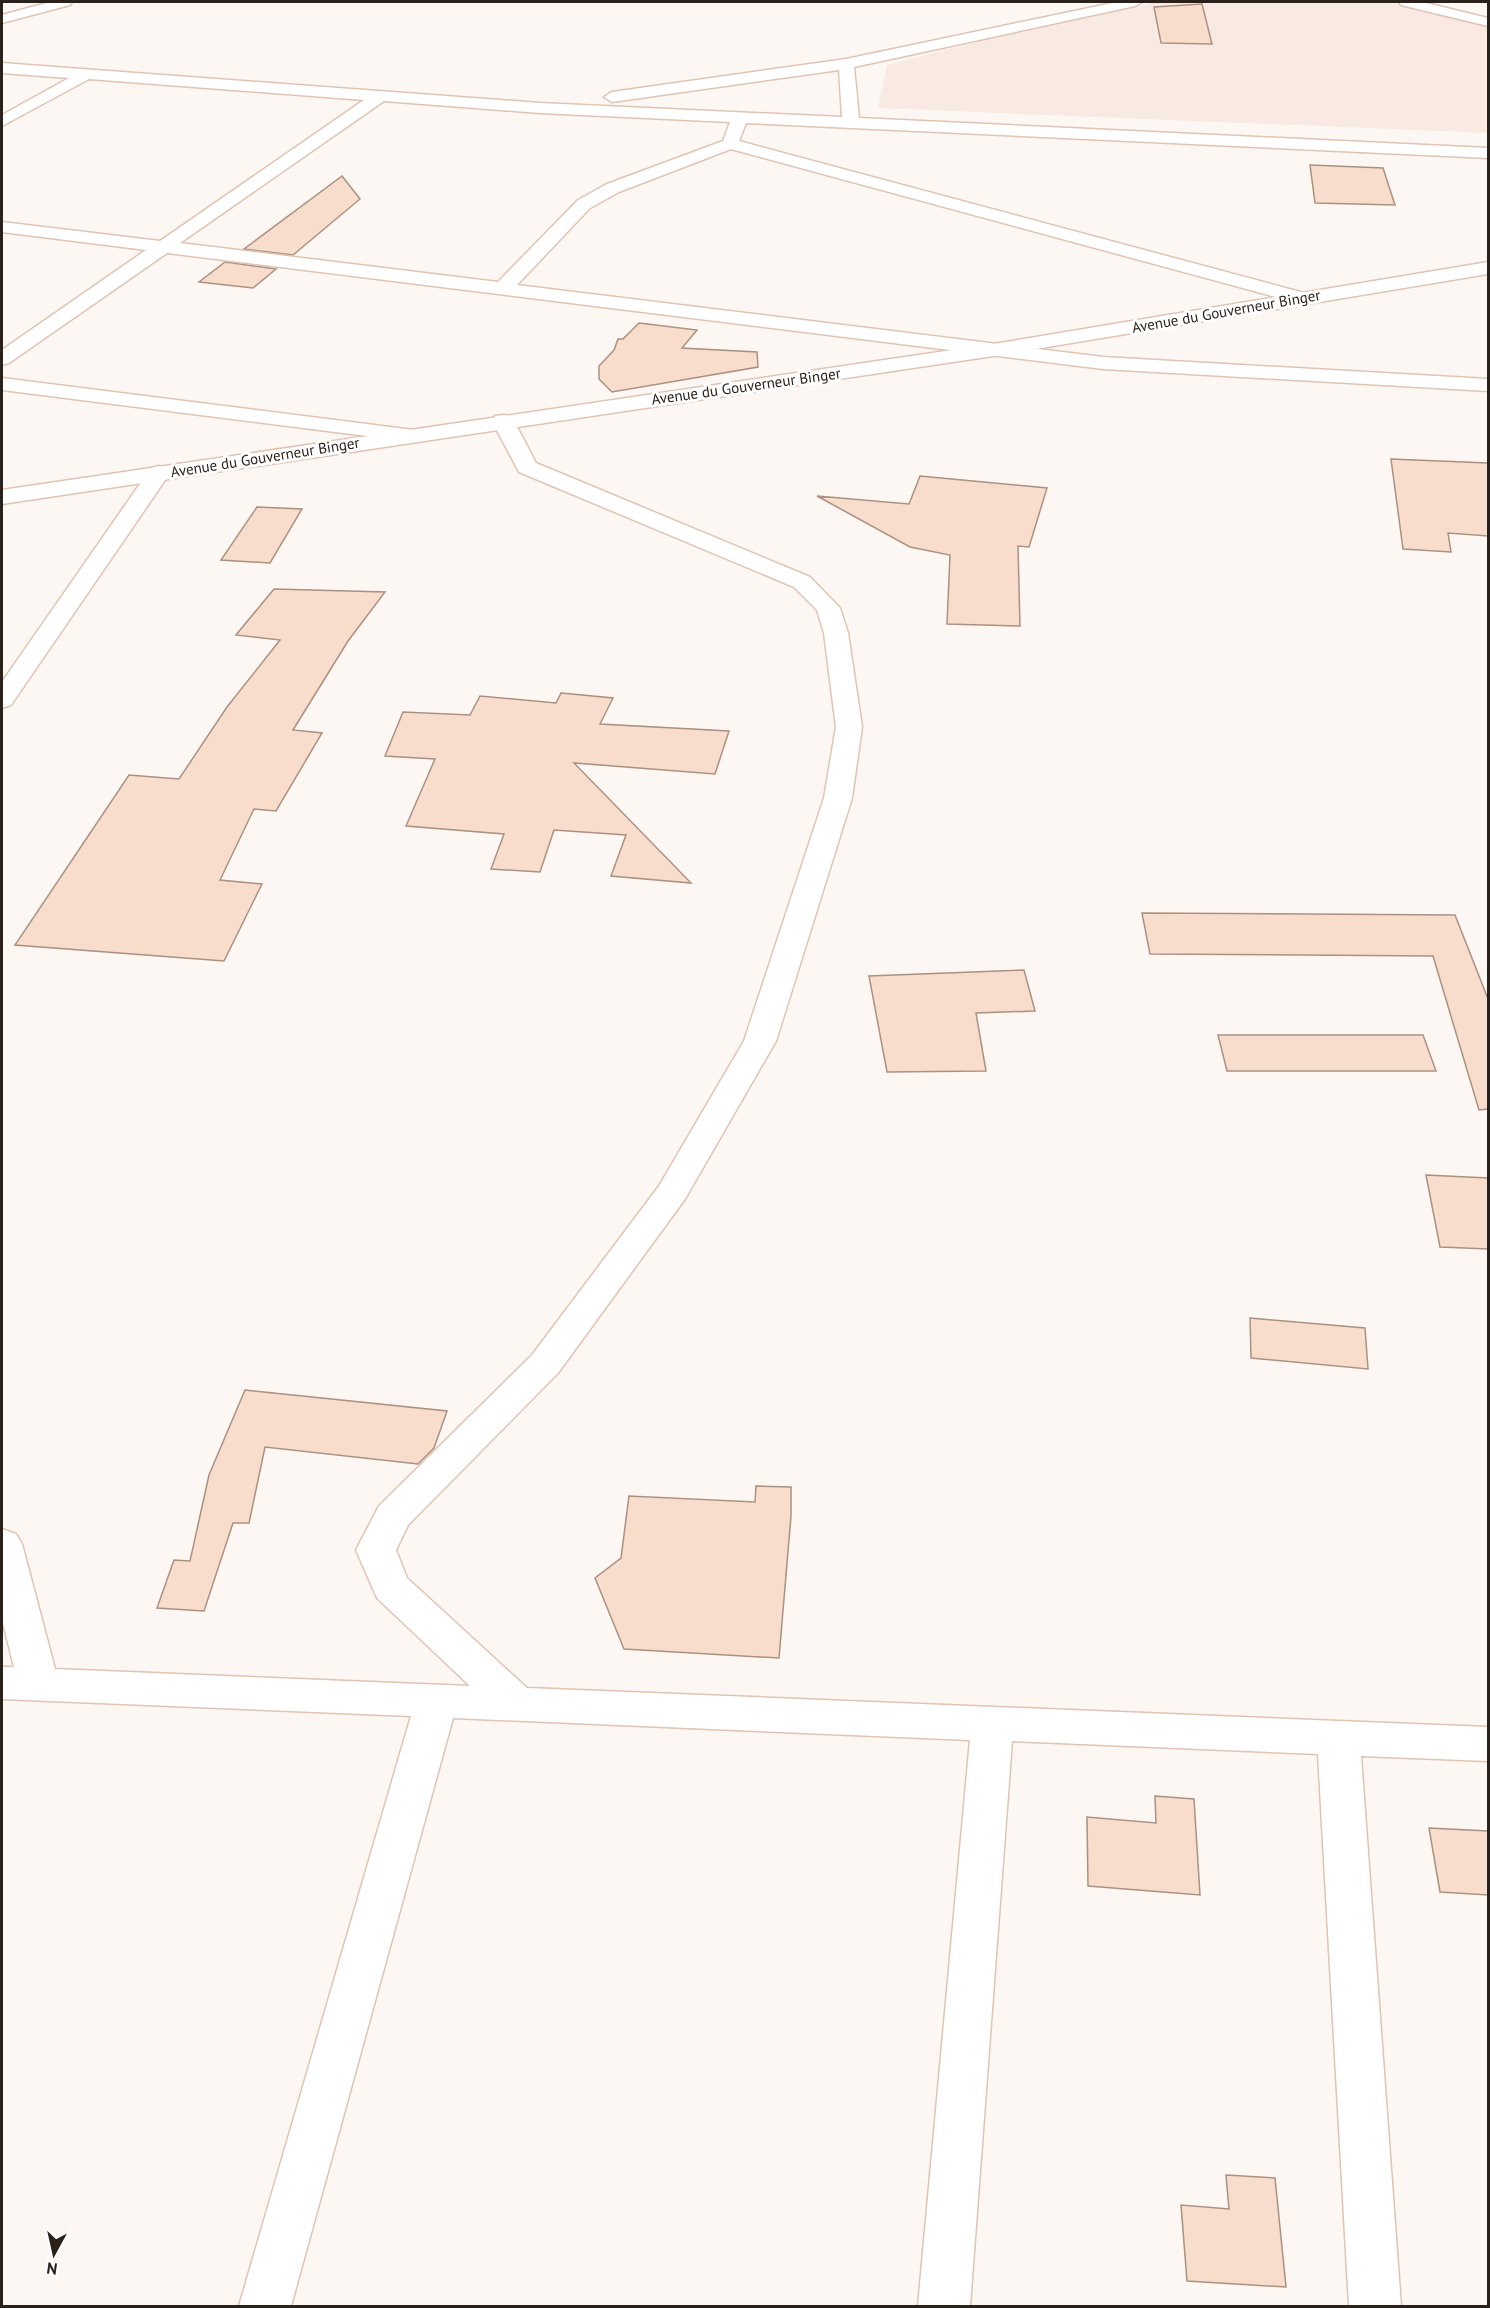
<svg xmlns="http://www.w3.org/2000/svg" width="1490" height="2308" viewBox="0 0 1490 2308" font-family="'PT Sans',sans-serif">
  <rect width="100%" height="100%" fill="#fdf7f4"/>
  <path fill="#f8eae2" d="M1156,2h236l96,25v106l-610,-25 9,-43 143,-37z"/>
  <path fill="#f8ddcc" stroke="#ab9182" stroke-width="1.5" d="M1202,4l10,40 -51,-1 -7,-36z
    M1310,165l73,3 12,37 -80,-2z
    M342,176l18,23 -67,56 -49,-6z
    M225,262l51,7 -23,19 -54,-6z
    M639,323l58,7 -15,18 75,4 1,15 -146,25 -13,-13v-13l15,-16 4,-11h5z
    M1391,459l97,4v73l-40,-3 3,19 -48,-3z
    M920,476l127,12 -18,59 -11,-1 2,80 -73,-2 3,-69 -40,-8 -93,-51 92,8z
    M257,507l45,2 -32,54 -49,-3z
    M274,589l111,3 -37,49 -55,89 29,3 -46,78 -22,-2 -34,71 42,4 -38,77 -209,-16 114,-170 50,4 48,-72 53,-67 -44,-5z
    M561,693l52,5 -13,26 129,7 -14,43 -141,-11 117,120 -80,-7 15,-41 -72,-5 -14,42 -49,-3 13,-35 -98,-8 29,-67 -50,-3 18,-44 67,3 10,-19 76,7z
    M1142,913l313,2 33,84v110l-9,1 -46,-154 -283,-2z
    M1024,970l11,41 -59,2 10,58 -99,1 -18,-96z
    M1218,1035h205l13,36h-209z
    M1426,1175l62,3v71l-48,-2z
    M1250,1318l115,10 3,41 -117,-11z
    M245,1390l202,21 -13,37 -16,16 -153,-17 -16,76h-16l-29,88 -47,-3 17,-48 16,1 19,-86z
    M756,1486l35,1v29l-12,142 -155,-9 -29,-71 26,-20 8,-62 126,6z
    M1155,1796l39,3 6,96 -112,-9 -1,-69 69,6z
    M1429,1828l59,3v64l-48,-3z
    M1226,2175l49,3 11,109 -99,-6 -6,-76 48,4z"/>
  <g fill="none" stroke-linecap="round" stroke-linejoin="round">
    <defs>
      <path id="minor" d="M50,2h22l-2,3 -68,18v-8z
        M1117,2h25l-7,4 -281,61 5,51 629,30v10l-742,-35 -7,18 569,153 3,4 -3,4h-14l-563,-153 -112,43 -29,16 -73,77 586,72 385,22v12l-385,-22 -936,-116 -158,110 -7,2v-15l144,-100 -144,-18v-10l158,19 204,-141 -275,-21 -87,47v-11l67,-37 -67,-5v-10l538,40 302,14 -3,-47 -227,32 -8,-5 8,-5 234,-33zM384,101l156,12 190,9 -7,19 -116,43 -29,16 -80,82 -318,-39z
        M2,378l404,51 8,1 3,5 -3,5 -8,1 -404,-51z
        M503,415l8,1 3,5 22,42 274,114 30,31 8,25 14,94 -10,71 -76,243 -91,158 -127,174 -150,152 -12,25 11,28 120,110 961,39v34l-127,-5 40,550h-52l-31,-552 -306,-13 -42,565h-52l52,-566 -517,-22 -162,588h-52l172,-590 -409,-17v-32h12l-12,-48v-90l14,5 6,10 33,125 415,17 -93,-88 -21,-48 23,-44 153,-151 127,-169 85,-145 80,-243 12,-71 -12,-94 -7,-23 -23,-23 -275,-115 -27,-51 3,-5z
        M159,466l8,2 3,5 -159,232 -9,3v-26l149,-214z"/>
      <path id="major" d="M1399,2h23l66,16v8l-87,-21z
        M1488,262v12l-488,81 -998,149v-14l998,-147z"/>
    </defs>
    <use href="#minor" stroke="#dfc4b4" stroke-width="3"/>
    <use href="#major" stroke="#dfc4b4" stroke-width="3"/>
    <use href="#minor" fill="#fff" fill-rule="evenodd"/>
    <use href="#major" fill="#fff" fill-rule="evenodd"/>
  </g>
  <g text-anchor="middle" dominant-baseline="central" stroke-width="6" stroke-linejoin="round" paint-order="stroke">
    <g font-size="15" fill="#2b211b" stroke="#fff">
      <text transform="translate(1226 311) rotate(-10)">Avenue du Gouverneur Binger</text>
      <text transform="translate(746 386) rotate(-8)">Avenue du Gouverneur Binger</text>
      <text transform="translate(265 457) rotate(-9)">Avenue du Gouverneur Binger</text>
    </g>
  </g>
  <rect width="1490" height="2308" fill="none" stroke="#2b211b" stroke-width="6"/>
  <g transform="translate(54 2254) rotate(188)" stroke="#ffffff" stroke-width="4.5" paint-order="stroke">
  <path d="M0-4.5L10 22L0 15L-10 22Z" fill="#2b211b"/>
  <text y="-9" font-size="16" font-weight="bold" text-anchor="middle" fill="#2b211b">N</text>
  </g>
</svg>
